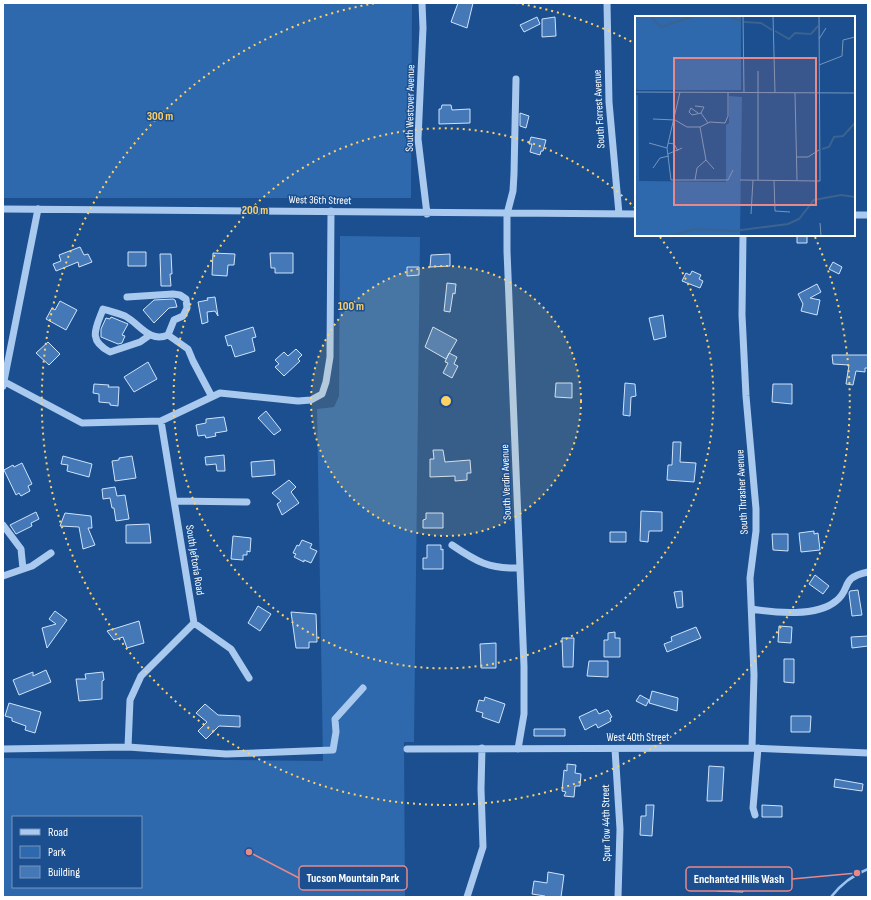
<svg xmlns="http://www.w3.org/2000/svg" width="871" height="900" viewBox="0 0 871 900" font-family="'Sofia Sans Condensed',sans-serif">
  <rect width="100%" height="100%" fill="#1b4f8f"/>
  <path fill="#2e69ad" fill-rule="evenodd" d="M3,3h409l-1,195h-408z
    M340,236l80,1 -6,505h-10l1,155h-402v-139l320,3 -6,-352 17,-2 5,-11zM13,817h128v70h-128z"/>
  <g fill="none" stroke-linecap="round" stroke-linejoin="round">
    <path stroke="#9cc4f0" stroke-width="2.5" d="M831,897c10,-13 22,-22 37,-28"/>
  </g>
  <path fill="#4478b7" stroke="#cfe3fa" d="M458,3h15l-6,25 -16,-6z
    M537,17l3,7 -16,8 -4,-7z
    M555,17l1,19 -14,1v-18z
    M442,105h9l1,5 18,-1v14l-31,1v-15h2z
    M520,113l9,3 -3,12 -6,-2z
    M531,137l15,3 -3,11h-2l-1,4 -10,-3 2,-8h-3z
    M797,235h10v8h-10z
    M80,247l4,8 4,-1 4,8 -13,5 -1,-5 -22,9 -3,-7 8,-3 -2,-6z
    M128,252h18v14h-18z
    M213,253l22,1 -1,11h-6l-1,11 -15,-1z
    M270,253h23v20h-18v-5h-4z
    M160,254h11l1,20h-2l1,12h-10z
    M450,254v12l-20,1 1,-12z
    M833,262l9,5 -3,7 -10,-5z
    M407,267h12v8l-12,1z
    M692,271l9,4 -2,4 4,2 -3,7 -18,-7 4,-8 4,2z
    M447,283l9,1 -1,10 -2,-1 -3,19 -6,-1z
    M817,284l4,8 -11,6 10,2 -3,15 -16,-4 2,-7 -5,-10z
    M215,297l3,19 -3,-5 -8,1 1,10 -6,2 -4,-22 10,-2 -1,-2z
    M173,299l2,1 2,7 -8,1 -15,15 -11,-13 11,-10z
    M60,301l17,9 -11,20 -20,-11 6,-11 3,2z
    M663,315l3,22 -12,3 -5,-22z
    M111,317l17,7 -6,11 3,1 -3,7 -4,1 -17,-7v-8l5,-11 4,1z
    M253,327l3,10 -4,1 3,13 -20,6 -4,-12 -3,1 -3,-10z
    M433,327l24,13 -11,19 -21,-12z
    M48,342l12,12 -11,11 -13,-12z
    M296,349l6,6 -4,4 2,2 -16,15 -9,-9 4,-3 -4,-4 9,-8 4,4z
    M449,353l8,4 -3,7 4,2 -6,12 -9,-5 5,-10 -3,-1z
    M832,355h36v13h-3v4l-9,-1 -3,14 -7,-1 3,-19 -16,-1z
    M148,362l9,17 -23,13 -10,-15z
    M556,383h16v15l-17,-1z
    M625,383l10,1 1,12 -5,1 -1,19 -7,-1z
    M94,384l15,1 -1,2h11l-1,19 -8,-1v-2l-11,-1v-8l-6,-1z
    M773,384h19v20l-20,-2z
    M266,411l15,19 -7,5 -16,-17z
    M224,417l3,14 -12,2 1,3 -10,2 -1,-3 -7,1 -2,-11 10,-2v-4z
    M673,442h8l-1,20 16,1 -2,19 -27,-2 1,-15h4z
    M433,450h10l2,12 25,-2 1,13h-4v7l-12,1v-5l-25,1v-18h4z
    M224,455l1,16h-8l-1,-7 -10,1 -1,-8z
    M63,456l29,8 -3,13 -22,-6 1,-6 -7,-1z
    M132,456l4,22 -21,3 -3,-20 7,-1v-2z
    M274,460l1,15 -23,2 -1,-15z
    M22,463l10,21 -4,2 2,5 -9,5 -2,-3 -3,2 -12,-25 9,-5 1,2z
    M289,480l7,7 -5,5 8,11 -17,12 -5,-11 4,-3 -9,-8z
    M115,487l2,9 8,-1 4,24 -13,2 -2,-13h-2l-2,-10 -7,1 -1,-10z
    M641,511l21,1v19h-13l-1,11 -8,-1z
    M36,512l3,7 -8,4 1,3 -16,8 -6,-9z
    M65,513l26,3 1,12h-4l7,17 -12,4 -4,-22 -19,-1z
    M426,513h17v15h-20v-8l3,-1z
    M149,524l2,19h-25v-18z
    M814,531v3l4,-1 2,17 -19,2 -2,-19z
    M610,532h16v10h-16z
    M772,534h16v17l-15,-1z
    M233,536l18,2 -1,14 -3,-1v4h-4v5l-12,-1z
    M302,540l10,4 -2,4 7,3 -6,12 -7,-3v2l-10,-5 2,-3 -3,-1 4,-8 2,1z
    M427,545h14v5l2,-1v20h-20v-11h4z
    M815,575l14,11 -6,8 -14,-10z
    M858,590l4,25 -10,1 -3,-23 1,-2z
    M682,591l1,16 -6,1 -3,-16z
    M258,606l13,8 -11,17 -12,-8z
    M55,611l12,9 -20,28 -5,-20 14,-4 -7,-5z
    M291,612l25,2 1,28h-8v6h-13z
    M139,621l5,22 -17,5 -4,-11 -9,3 -7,-9z
    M779,626l13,1 -1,16 -13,-1z
    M696,627l5,11 -34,14 -3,-8 8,-3 -1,-4z
    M615,632v6h5v19h-16v-17h4v-7z
    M868,636v10l-16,2 -1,-11z
    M562,638h12l-1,29h-10z
    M496,643v25h-15l-1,-24z
    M784,659h10v24l-10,-1z
    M589,661h19v16l-21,-1z
    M46,670l5,12 -32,13 -6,-15 20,-8v4z
    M103,672l1,8 -2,1v18l-23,2 -3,-22h10l-1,-5z
    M652,691l26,7 -1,13 -28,-8z
    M640,695l9,5 -3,6 -10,-5z
    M485,697l20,7 -6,19 -17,-6 1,-4 -7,-2 3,-11 5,1z
    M9,703l32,9 -6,21 -10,-3 1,-4 -14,-5v-3l-7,-2z
    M205,704l13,11 22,1v11l-21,-1 -13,13 -8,-8 9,-9 -11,-9z
    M596,709l3,5 9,-4 4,7 -2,1 1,3 -13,7 -2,-4 -11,6 -6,-13z
    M791,716h20l-1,16h-19z
    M534,729h31v7h-31z
    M567,764l9,1 -1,8 6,1 -1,12h-5l-1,11 -10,-1 2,-4 -4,-1 2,-21 3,1z
    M709,766l15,1 -2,34h-15z
    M835,779l28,5 -1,7 -28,-4z
    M646,805h8l-2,31 -12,-1 1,-19h5z
    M762,805l20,1v11h-20z
    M548,872l16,3 -3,22h-16v-1l-13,-2 2,-13 13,2z
    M717,881l26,1v10l-26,-1z"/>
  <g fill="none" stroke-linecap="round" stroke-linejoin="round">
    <path stroke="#a9c9ee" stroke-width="7" d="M422,3l1,25 -5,111 9,75
      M607,3l2,99 10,112
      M516,79l-2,95 -1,17 -6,23v37l17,415v48l-6,35
      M3,209c211,0 422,5 633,5
      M854,215h14
      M743,235l-1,80 4,81 10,113v22l-6,47 4,97 -2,73
      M127,297l46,-3 7,1 6,4 1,9 -4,8 -9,4 -6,15c-19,8 -28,-11 -43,-19 -7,-3 -15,-5 -22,-7 -7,19 -16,31 7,43l30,-10 10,-7
      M168,335l20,14 5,12 19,36
      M3,381l79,42 79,-2 59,-28 78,8 13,-1 11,-6 4,-12 4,-25 1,-146
      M3,386l35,-177
      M174,501l73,1
      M3,525l18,24 2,20
      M452,545c25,17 37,24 68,23
      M3,576l29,-10 19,-13
      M752,609c23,4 65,8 84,-8 16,-12 3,-23 32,-29
      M194,623l37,26 18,29
      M128,747l2,-47 11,-24 53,-53 -33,-202
      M3,749l125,-2 98,7 107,-4 3,-18 -1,-13 28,-31
      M407,749l345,-1 116,5
      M615,749l5,80 -2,68
      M755,815l-2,-7 5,-60
      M467,897l16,-50 -2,-58 1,-41"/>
  </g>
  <circle cx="446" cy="401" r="135" fill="#ffd166" fill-opacity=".12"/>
  <g fill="none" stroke="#ffd166" stroke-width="2" stroke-dasharray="2 4">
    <circle cx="446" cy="401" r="135"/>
    <path d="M660 237A270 270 0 1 1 635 208"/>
    <path d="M516 3A404 404 0 0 1 636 44M815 237A404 404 0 1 1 376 3"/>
  </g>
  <g text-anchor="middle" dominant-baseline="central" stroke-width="3" stroke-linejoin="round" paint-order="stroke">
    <g font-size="11" fill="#fff" stroke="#1b4f8f">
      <text transform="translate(410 108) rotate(-89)">South Westover Avenue</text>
      <text transform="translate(599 109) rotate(-93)">South Forrest Avenue</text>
      <text transform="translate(320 200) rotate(1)">West 36th Street</text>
      <text transform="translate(506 482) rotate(-92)">South Verdin Avenue</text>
      <text transform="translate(742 492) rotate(-93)">South Thrasher Avenue</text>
      <text transform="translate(195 560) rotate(81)">South Jeftoria Road</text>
      <text x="638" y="737">West 40th Street</text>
      <text transform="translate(606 823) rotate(-91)">Spur Tow 44th Street</text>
    </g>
  </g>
  <g transform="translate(635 16)">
    <rect width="220" height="220" fill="#1b4f8f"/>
    <path d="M0,0h106v74h-106zM0,79h3l1,86 87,1v-57l3,-2v-27l13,1 -2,139h-105z" fill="#2e69ad"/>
    <path fill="none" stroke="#3c6290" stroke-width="2" d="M15,0l11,11 33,-11M92,0l14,5M109,6l17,1 11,7M140,15l14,8 6,-6 16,1 7,-8M187,133l7,-2 5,-10 9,-1 12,-13M33,220l28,-7 38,2 54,-7 11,-5 15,-19 27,-5 14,2"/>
    <path fill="none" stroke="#7695bc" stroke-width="1" d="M108,0l1,77M138,0l2,77M184,23l7,-11M184,49l23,-9 1,-16 12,-3M123,55v109M0,76l220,1M45,76l-13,56 4,32h57l5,-10M160,77l2,87M60,90l9,1 -3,6M63,97l-7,-5 -2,4 3,3 9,-2 7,10M18,103l22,1 12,7h13l10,-5 15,1 3,-7v-24M14,127l18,5M33,127l6,1 4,7M33,138l14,-6M162,141h11l11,-7M71,144l8,9M18,152l7,-10 9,-2M60,164l2,-12 9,-8 -6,-33M105,164l80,1 -1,-165M139,164l1,31 15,1M116,198l2,-34M185,207l1,13"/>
    <path fill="#e88989" fill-opacity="0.15" stroke="#e88989" stroke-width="2" d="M39,42h142v147h-142z"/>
    <rect width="220" height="220" fill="none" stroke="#fff" stroke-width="2"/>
  </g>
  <circle cx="446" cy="401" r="6" fill="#ffd166" stroke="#1b4f8f" stroke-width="2"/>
  <g font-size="12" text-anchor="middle" font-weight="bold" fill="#ffd166" stroke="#1b4f8f" stroke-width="3" stroke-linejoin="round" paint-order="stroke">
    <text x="160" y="120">300 m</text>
    <text x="255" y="214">200 m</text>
    <text x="351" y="310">100 m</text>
  </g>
  <path fill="none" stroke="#e88989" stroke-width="1.5" d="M249 852L299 878M857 873L792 879"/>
  <g fill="#e88989" stroke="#1b4f8f" stroke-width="1.5">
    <circle cx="249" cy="852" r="4"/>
    <circle cx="857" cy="873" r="4"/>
  </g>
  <g fill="#1b4f8f" stroke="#e88989" stroke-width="1.5">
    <rect x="299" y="866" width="108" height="24" rx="4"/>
    <rect x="686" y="867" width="106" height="24" rx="4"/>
  </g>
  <g font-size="12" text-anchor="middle" font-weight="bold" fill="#fff">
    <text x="353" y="882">Tucson Mountain Park</text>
    <text x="739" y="883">Enchanted Hills Wash</text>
  </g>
  <rect width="871" height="900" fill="none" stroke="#ffffff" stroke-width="8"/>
  <rect x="12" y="816" width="130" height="72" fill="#1b4f8f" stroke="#7695bc"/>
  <rect x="20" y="829" width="20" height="6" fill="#a9c9ee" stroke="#7695bc"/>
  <text x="48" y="836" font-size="12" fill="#ffffff">Road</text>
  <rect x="20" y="846" width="20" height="12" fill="#2e69ad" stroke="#7695bc"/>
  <text x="48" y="856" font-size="12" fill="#ffffff">Park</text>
  <rect x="20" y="866" width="20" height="12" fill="#4478b7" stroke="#7695bc"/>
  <text x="48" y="876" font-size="12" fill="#ffffff">Building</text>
</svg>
